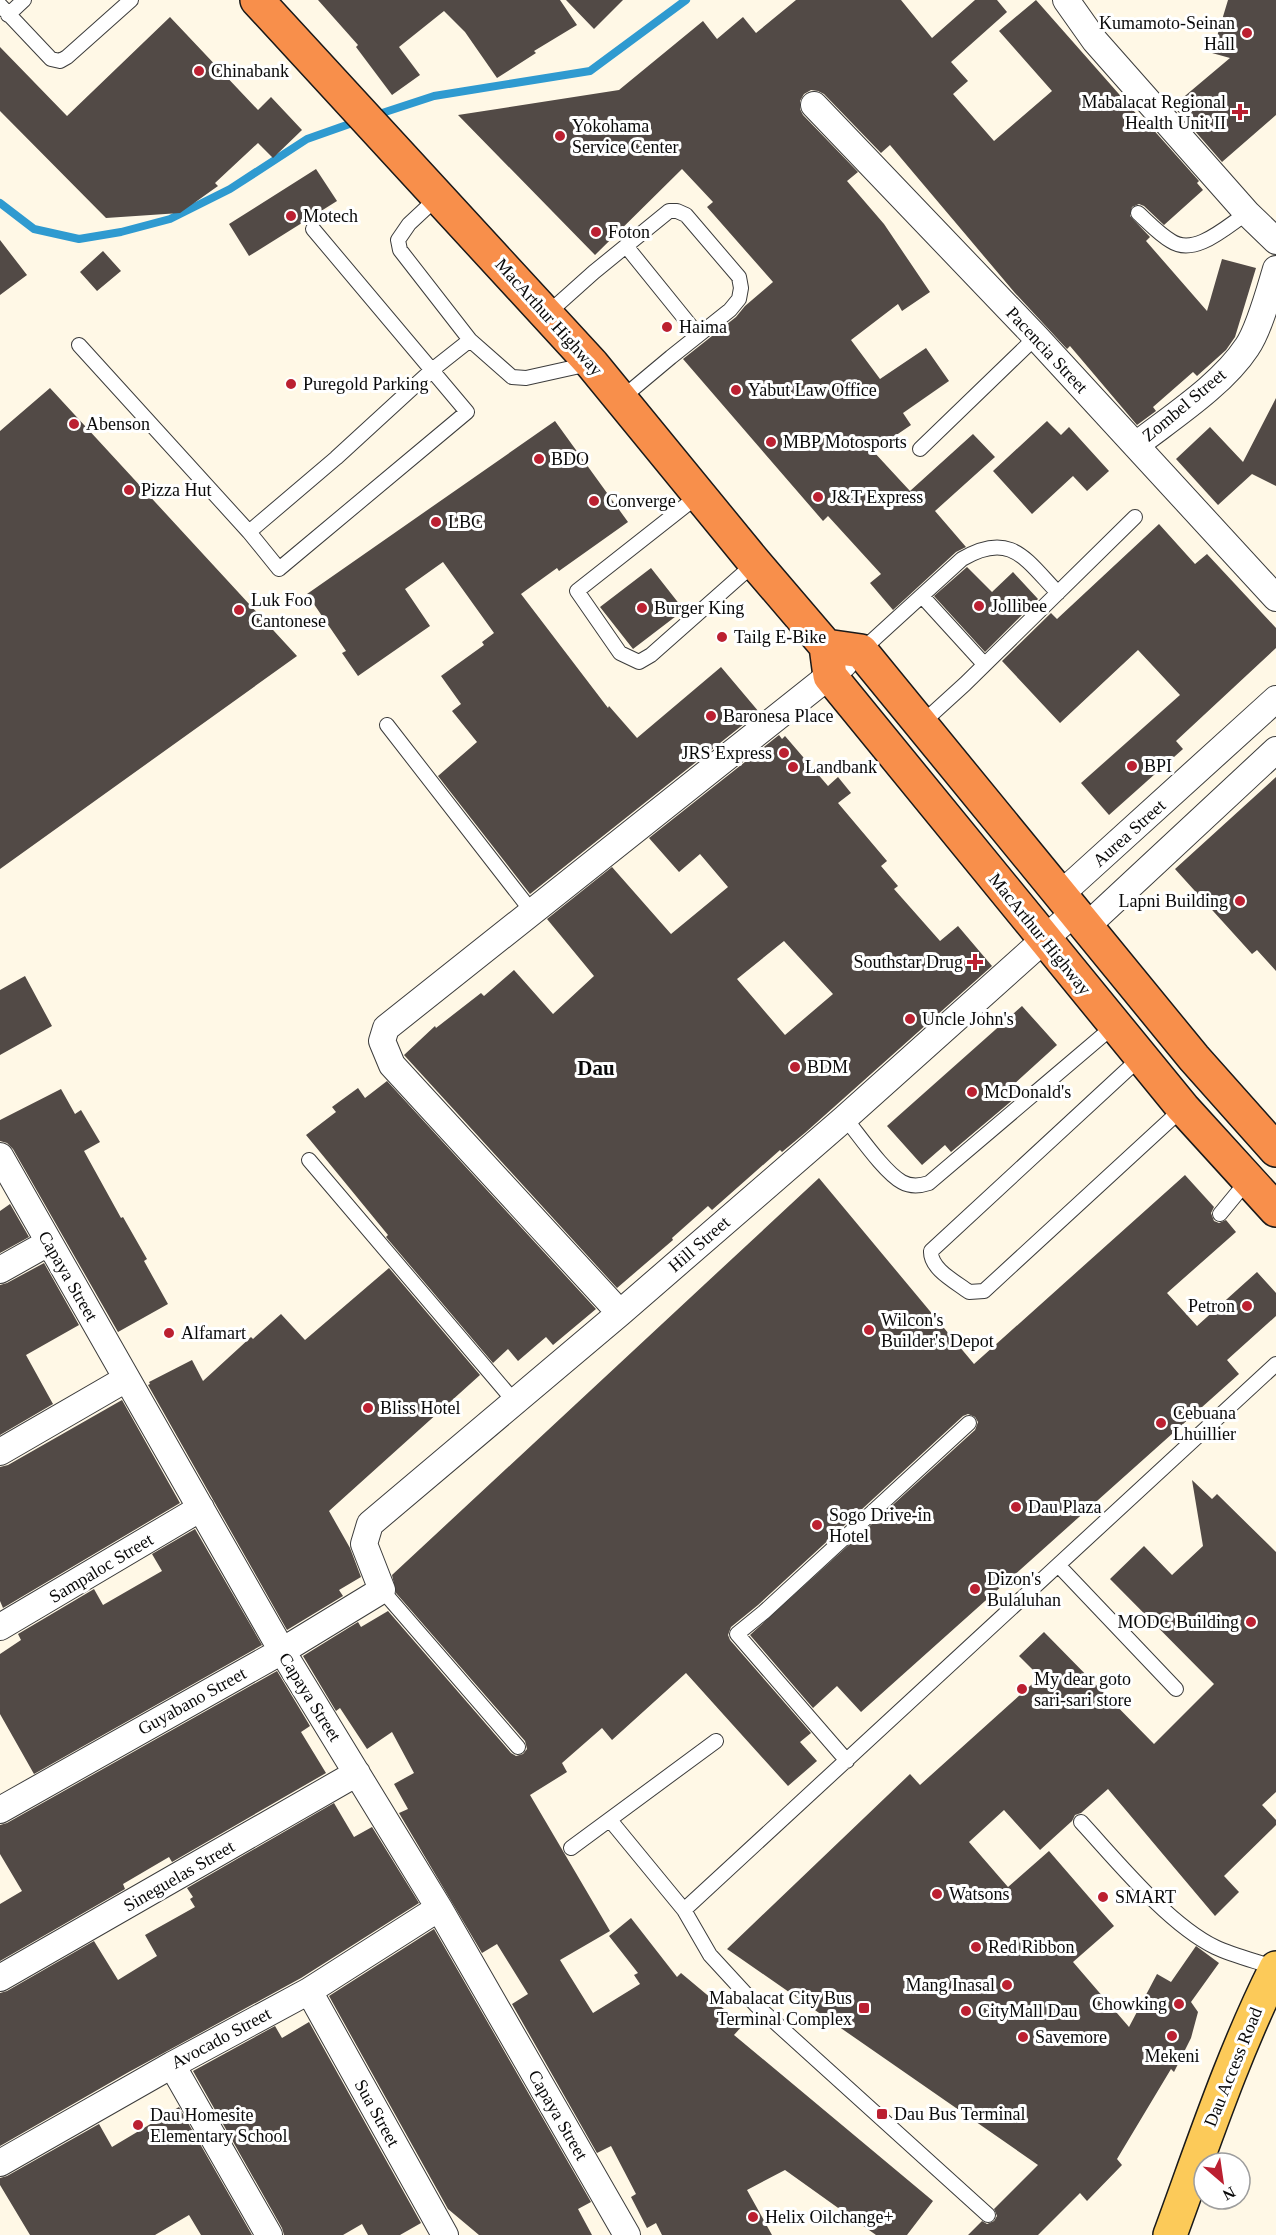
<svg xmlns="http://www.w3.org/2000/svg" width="1276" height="2235" viewBox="0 0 1276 2235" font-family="Georgia,serif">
  <rect width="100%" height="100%" fill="#fff8e6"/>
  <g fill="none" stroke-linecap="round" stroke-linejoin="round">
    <path stroke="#2f9ad0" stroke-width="8" d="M373,116l61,-20 156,-25 96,-71
      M0,203l34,26 45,10 42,-7 49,-13 60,-30 77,-50 51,-18"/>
  </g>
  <path fill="#524a46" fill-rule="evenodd" d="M318,0h242l17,25 -43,26 2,2 -39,25 -32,-46 -21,-21 -45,36 21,28 -28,20 -36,-48 2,-2z
    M566,0h57l-29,29z
    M796,0h105l31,38 43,-38h22l10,12 -56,50 17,19 -15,13 41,47 58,-50 -53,-60 37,-31 112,127 2,-1 49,55 -2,2 6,7 -39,35 -20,-19 -5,-2 -7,3 -2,9 20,21 -4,4 61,70 15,-52 34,9 -21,69 -9,13 -29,26 -4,-4 -40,35 3,4 -19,14 -67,-79 -3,3 -52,-56 -125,-148 -9,8 -57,-59 -6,-3 -7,-1 -7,4 -4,7v8l3,6 55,57 -11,9 37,43 46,68 -28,19 -4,-7 -47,36 29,39 46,-31 23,33 -46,32 8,12 -38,26 37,40 63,-57 22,23 -60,54 31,36 -10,5 -63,58 -23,-27 11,-9 -53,-58 -5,5 -140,-162 53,-42 9,-11 28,-24 -66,-75 6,-5 -31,-33 -87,86 -137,-140 161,-25 84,-69 14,18 26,-22 13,16z
    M1228,0h48v115l-54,47 -49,-56 57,-48 -18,-5z
    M170,17l88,93 13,-13 31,33 -29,28 -15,-15 -43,40 3,3 -38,27 -74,5 -106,-107v-64l67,69z
    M316,169l21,32 -88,55 -20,-32z
    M0,240l27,35 -27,20z
    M103,251l18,20 -24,20 -17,-19z
    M50,388l247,268 -297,213v-438z
    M1276,398v88l-24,-12 -34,31 -42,-46 34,-32 33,35z
    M555,421l73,101 -69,49 -2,-3 -36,26 87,114 1,-2 28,32 84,-71 38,45 -229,182 -92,-118 39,-34 -25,-31 9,-7 -20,-28 43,-31 -2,-3 12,-9 -51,-71 -38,27 25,37 -72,50 -16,-23 4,-2 -39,-57z
    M1047,421l14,14 8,-8 40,44 -22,20 -14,-15 -41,38 -39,-43z
    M1159,524l36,40 12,-10 69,74v20l-100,93 7,8 -74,66 -28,-32 99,-88 -42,-45 -78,73 -58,-62 49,-48 6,6z
    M967,567l25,25 21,-20 25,27 -53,53 -51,-56z
    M651,568l33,42 -51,39 -33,-42z
    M779,735l3,4 3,-3 43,50 10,-9 13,16 -13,10 49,58 -6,5 17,20 -4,3 46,52 18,-15 34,40 -186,166 -24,20 -2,-2 -68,60 -4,-4 -36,32 1,2 -56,48 -213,-233 31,-29 1,2 45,-35 3,3 30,-26 39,44 41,-38 -47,-57 65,-52 59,67 57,-47 -28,-33 -21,18 -30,-34zM784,941l49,53 -48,41 -48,-56z
    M1276,777v194l-19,-21 -5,4 -77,-85z
    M25,976l27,50 -52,29v-65z
    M1022,1006l35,39 -44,40 8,8 -70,59 -6,-7 -23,20 -35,-39z
    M387,1081l209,228 -43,36 -7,-8 -28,24 -10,-12 -15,14 -107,-126 2,-2 -82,-100 30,-23 -4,-5 26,-19 7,10z
    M61,1089l14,25 6,-4 19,32 -16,9 37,67 2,-1 24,42 -3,2 24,43 -50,28 -105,-183 -6,-6 -7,-2v-21z
    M1185,1175l29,32 -3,6 3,8 5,2 7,-3 10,12 -69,61 30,33 60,-54 19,21v23l-49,44 12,14 -378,338 -24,-26 -24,22 -63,-73 225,-205 3,-8 -3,-5 -7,-3 -5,2 -205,189 -27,22 -3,8 2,5 81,93 -11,9 17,19 -29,25 -102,-113 -74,67 -10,-12 -40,35 5,9 -37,23 80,136 -50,29 33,53 47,-29 -6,-9 4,-2 -29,-37 22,-18 46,59 4,-4 62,52 -9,10 199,166 -26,34h-31l-91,-65 -38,20 25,45h-110l-6,-12 -9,5 -16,-31 5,-3 -25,-48 -14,7 -85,-149 16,-10 -31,-50 -15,9 -83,-140 9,-4 -14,-25 20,-11 -22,-41 -25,17 -27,-41 -4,3 -33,-55 55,-34 3,5 27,-16 123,142 5,3 7,-2 4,-5 -2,-8 -129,-148 -4,-18 427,-397 155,186z
    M10,1204l19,33 -29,16v-42z
    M44,1263l35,62 -53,30 27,49 -53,31v-150l7,-2z
    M389,1268l91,107 -151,136 21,37 11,29 -22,13 4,6 -56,34 -139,-245 2,-1 -1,-2 43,-22 11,21 48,-44 2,2 28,-25 24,26z
    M122,1400l58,103 -177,105 -3,-7v-134l8,-2z
    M1192,1480l20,19 5,-5 59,58v240l-14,13 14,15v5l-52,51 15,16 -24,24 -107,-127 -27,24 -6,2 -3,6 -32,29 -36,-40 -35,32 39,45 41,-36 65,75 -41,36 56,65 28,-53 14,8 25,-36 23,17 -28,39 7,10 -7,26 -17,34 -3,-3 -54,90 5,6 -35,36 -7,-8 -42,42h-70l14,-14 5,3 7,-3 3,-5 -3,-7 44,-44 -311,-216 183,-175 10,11 120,-108 -21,-21 25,-24 110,112 60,-60 -104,-105 34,-33 28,29 31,-29z
    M195,1529l67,116 -228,129 -34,-60v-60l21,-14 -3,-6 76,-45 9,16 59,-34 -10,-17z
    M277,1671l33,55 -9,6 25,41 -154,89 -3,-5 -46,27 2,5 -125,72v-57l22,-13 -22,-37v-29l7,-2z
    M334,1803l20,34 18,-10 47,76 -118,75 -174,95 -127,73v-153l7,-2 87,-50 24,39 39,-24 -12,-21 50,-28 -5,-8 3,-2 -6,-9z
    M434,1929l157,273 -13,7 14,26h-113l-31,-26 -119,-213z
    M309,2022l112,201 -21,12h-32l-6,-11 -19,11h-59l-2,-7 -89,-157 82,-45 7,12z
    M179,2107l73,128h-51l-12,-20 -34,20h-125l-30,-50v-7l7,-2 92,-52 13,23z"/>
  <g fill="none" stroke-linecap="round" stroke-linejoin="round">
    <defs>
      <path id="lane" d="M0,5l51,54 9,2 7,-4 64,-57
        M8,15l16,-15
        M439,196l-30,28 -11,16 2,10 70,90 42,37 14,1 63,-14
        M1138,213c10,9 21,21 33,28 24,16 56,-15 76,-28
        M626,246l72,89
        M547,314l47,-42 75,-61h8l9,4 53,62 2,11 -2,11 -9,11 -59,47 -49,41
        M79,345l170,187 87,-74 96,-88 38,-30
        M920,449l116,-112
        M699,495l-122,96 43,62 19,9 12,-7 104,-92
        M249,532l30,37 188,-157 -154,-183
        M922,596l62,68
        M861,651l101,-92c49,-29 64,1 96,34
        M921,724l44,-40 170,-167
        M387,725l146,188
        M1141,1057l-210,194c-1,18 25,31 38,41l15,-1 199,-183
        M845,1118c14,17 39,54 57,64 9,5 18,4 27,1l186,-158
        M309,1160l205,241
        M1220,1214l28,-34
        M1059,1566l117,123
        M382,1590l136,157
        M847,1761l-110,-127 27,-22 205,-189
        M610,1820l74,90 26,45 46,50 232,210
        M1081,1822c36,39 87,102 134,125 19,9 41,14 61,21
        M571,1848l145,-107
        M684,1910l592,-546"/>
      <path id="street" d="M1066,0l29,41 152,172 29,28
        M814,105l222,232 240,261
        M1136,445c36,-28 86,-60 111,-98 12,-17 23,-58 29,-78
        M1061,894l215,-195
        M1088,925l188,-175
        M0,1156l282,495 157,257 188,327
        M0,1270l48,-27
        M620,1313l-228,-248 -10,-24 4,-13 458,-364
        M0,1452l126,-73
        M0,1627l201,-119
        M0,1810l282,-159 100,-61 -18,-46 6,-20 250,-211 225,-195 231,-207
        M0,1978l357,-205
        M309,1991l136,244
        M172,2065l97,170
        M0,2163l172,-98 137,-74 130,-83"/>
      <path id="primary" d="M1170,2235c33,-90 63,-181 106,-267"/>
      <path id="highway" d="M257,0l335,364 163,199 71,83 4,30 353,432 93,102
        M826,646l35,5 333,407 82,92"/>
    </defs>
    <use href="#lane" stroke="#3c3c3c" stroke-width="16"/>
    <use href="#street" stroke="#3c3c3c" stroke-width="28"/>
    <use href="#primary" stroke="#1a1a1a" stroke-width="36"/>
    <use href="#highway" stroke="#1a1a1a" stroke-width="36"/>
    <use href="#lane" stroke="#fff" stroke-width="14"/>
    <use href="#street" stroke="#fff" stroke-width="26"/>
    <use href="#primary" stroke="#fcca59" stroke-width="33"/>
    <use href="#highway" stroke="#f88f4b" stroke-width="33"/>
  </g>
  <g fill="#bb2031" stroke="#fff" stroke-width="2">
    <circle cx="1247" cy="33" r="6"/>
    <circle cx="199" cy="71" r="6"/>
    <path d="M1237 103h6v6h6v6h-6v6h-6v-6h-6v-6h6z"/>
    <circle cx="560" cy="136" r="6"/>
    <circle cx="291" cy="216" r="6"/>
    <circle cx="596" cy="232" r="6"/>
    <circle cx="667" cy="327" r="6"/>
    <circle cx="291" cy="384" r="6"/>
    <circle cx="736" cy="390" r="6"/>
    <circle cx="74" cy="424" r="6"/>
    <circle cx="771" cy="442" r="6"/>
    <circle cx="539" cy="459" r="6"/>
    <circle cx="129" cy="490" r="6"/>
    <circle cx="818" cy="497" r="6"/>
    <circle cx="594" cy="501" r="6"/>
    <circle cx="436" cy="522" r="6"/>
    <circle cx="979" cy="606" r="6"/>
    <circle cx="642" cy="608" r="6"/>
    <circle cx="239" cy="610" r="6"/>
    <circle cx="722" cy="637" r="6"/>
    <circle cx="711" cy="716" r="6"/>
    <circle cx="784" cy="753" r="6"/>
    <circle cx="1132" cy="766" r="6"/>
    <circle cx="793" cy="767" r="6"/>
    <circle cx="1240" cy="901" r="6"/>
    <path d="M972 953h6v6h6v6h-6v6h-6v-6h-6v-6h6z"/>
    <circle cx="910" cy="1019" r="6"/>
    <circle cx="795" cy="1067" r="6"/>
    <circle cx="972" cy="1092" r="6"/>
    <circle cx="1247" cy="1306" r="6"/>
    <circle cx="869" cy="1330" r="6"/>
    <circle cx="169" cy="1333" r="6"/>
    <circle cx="368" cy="1408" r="6"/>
    <circle cx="1161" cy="1423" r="6"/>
    <circle cx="1016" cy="1507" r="6"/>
    <circle cx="817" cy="1525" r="6"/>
    <circle cx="975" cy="1589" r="6"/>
    <circle cx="1251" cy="1622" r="6"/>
    <circle cx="1022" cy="1689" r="6"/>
    <circle cx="937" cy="1894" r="6"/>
    <circle cx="1103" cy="1897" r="6"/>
    <circle cx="976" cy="1947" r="6"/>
    <circle cx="1007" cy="1985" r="6"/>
    <circle cx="1179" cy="2004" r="6"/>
    <rect x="858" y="2002" width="12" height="12" rx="3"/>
    <circle cx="966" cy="2011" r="6"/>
    <circle cx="1172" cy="2036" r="6"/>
    <circle cx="1023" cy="2037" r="6"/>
    <rect x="876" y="2108" width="12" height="12" rx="3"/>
    <circle cx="138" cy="2125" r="6"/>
    <circle cx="753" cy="2217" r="6"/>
  </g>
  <g text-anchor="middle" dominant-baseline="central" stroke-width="6" stroke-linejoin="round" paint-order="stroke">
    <g font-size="18" fill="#090909" stroke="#fff" text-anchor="start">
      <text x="1235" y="23" text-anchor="end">Kumamoto-Seinan<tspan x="1235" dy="21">Hall</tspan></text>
      <text x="211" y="71">Chinabank</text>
      <text x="1226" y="102" text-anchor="end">Mabalacat Regional<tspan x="1226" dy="21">Health Unit II</tspan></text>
      <text x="572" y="126">Yokohama<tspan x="572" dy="21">Service Center</tspan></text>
      <text x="303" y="216">Motech</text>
      <text x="608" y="232">Foton</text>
      <text x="679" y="327">Haima</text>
      <text x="303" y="384">Puregold Parking</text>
      <text x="748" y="390">Yabut Law Office</text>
      <text x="86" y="424">Abenson</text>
      <text x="783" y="442">MBP Motosports</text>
      <text x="551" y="459">BDO</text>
      <text x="141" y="490">Pizza Hut</text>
      <text x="830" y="497">J&amp;T Express</text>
      <text x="606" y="501">Converge</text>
      <text x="448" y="522">LBC</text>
      <text x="251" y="600">Luk Foo<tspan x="251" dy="21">Cantonese</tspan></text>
      <text x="991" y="606">Jollibee</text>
      <text x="654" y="608">Burger King</text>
      <text x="734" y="637">Tailg E-Bike</text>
      <text x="723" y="716">Baronesa Place</text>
      <text x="772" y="753" text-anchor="end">JRS Express</text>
      <text x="1144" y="766">BPI</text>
      <text x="805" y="767">Landbank</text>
      <text x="1228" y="901" text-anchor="end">Lapni Building</text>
      <text x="963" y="962" text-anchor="end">Southstar Drug</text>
      <text x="922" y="1019">Uncle John's</text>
      <text x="807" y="1067">BDM</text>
      <text x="984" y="1092">McDonald's</text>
      <text x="1235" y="1306" text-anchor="end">Petron</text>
      <text x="881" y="1320">Wilcon's<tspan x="881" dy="21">Builder's Depot</tspan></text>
      <text x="181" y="1333">Alfamart</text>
      <text x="380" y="1408">Bliss Hotel</text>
      <text x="1173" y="1413">Cebuana<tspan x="1173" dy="21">Lhuillier</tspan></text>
      <text x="1028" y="1507">Dau Plaza</text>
      <text x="829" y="1515">Sogo Drive-in<tspan x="829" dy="21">Hotel</tspan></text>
      <text x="987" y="1579">Dizon's<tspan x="987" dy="21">Bulaluhan</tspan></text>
      <text x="1239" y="1622" text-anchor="end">MODC Building</text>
      <text x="1034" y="1679">My dear goto<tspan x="1034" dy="21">sari-sari store</tspan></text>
      <text x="949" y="1894">Watsons</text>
      <text x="1115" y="1897">SMART</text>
      <text x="988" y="1947">Red Ribbon</text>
      <text x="995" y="1985" text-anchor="end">Mang Inasal</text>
      <text x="852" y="1998" text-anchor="end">Mabalacat City Bus<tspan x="852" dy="21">Terminal Complex</tspan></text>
      <text x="1167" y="2004" text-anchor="end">Chowking</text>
      <text x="978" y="2011">CityMall Dau</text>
      <text x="1035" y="2037">Savemore</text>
      <text x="1172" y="2056" text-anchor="middle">Mekeni</text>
      <text x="894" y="2114">Dau Bus Terminal</text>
      <text x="150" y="2115">Dau Homesite<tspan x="150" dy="21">Elementary School</tspan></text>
      <text x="765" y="2217">Helix Oilchange+</text>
    </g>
    <g font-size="18" fill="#090909" stroke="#fff">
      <text transform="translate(549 317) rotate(48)">MacArthur Highway</text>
      <text transform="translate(1047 350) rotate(47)">Pacencia Street</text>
      <text transform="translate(1184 405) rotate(-40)">Zombel Street</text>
      <text transform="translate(1129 833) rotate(-42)">Aurea Street</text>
      <text transform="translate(1040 934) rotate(51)">MacArthur Highway</text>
      <text transform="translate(699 1244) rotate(-41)">Hill Street</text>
      <text transform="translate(68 1276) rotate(60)">Capaya Street</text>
      <text transform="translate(101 1568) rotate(-31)">Sampaloc Street</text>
      <text transform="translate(310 1697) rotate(58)">Capaya Street</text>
      <text transform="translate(192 1701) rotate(-29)">Guyabano Street</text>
      <text transform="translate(179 1876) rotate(-30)">Sineguelas Street</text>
      <text transform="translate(221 2038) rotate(-28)">Avocado Street</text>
      <text transform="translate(1233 2067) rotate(-68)">Dau Access Road</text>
      <text transform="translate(377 2113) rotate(61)">Sua Street</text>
      <text transform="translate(558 2115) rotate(60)">Capaya Street</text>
    </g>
    <g font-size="21" font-weight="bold" fill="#090909" stroke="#fff">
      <text x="596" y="1068">Dau</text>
    </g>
  </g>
  <g transform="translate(1222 2181) rotate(151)"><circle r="28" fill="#ffffff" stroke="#9d9d9d" stroke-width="1.5"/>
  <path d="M0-4.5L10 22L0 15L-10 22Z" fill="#bb2031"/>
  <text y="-9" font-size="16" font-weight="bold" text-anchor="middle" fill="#090909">N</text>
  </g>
</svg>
